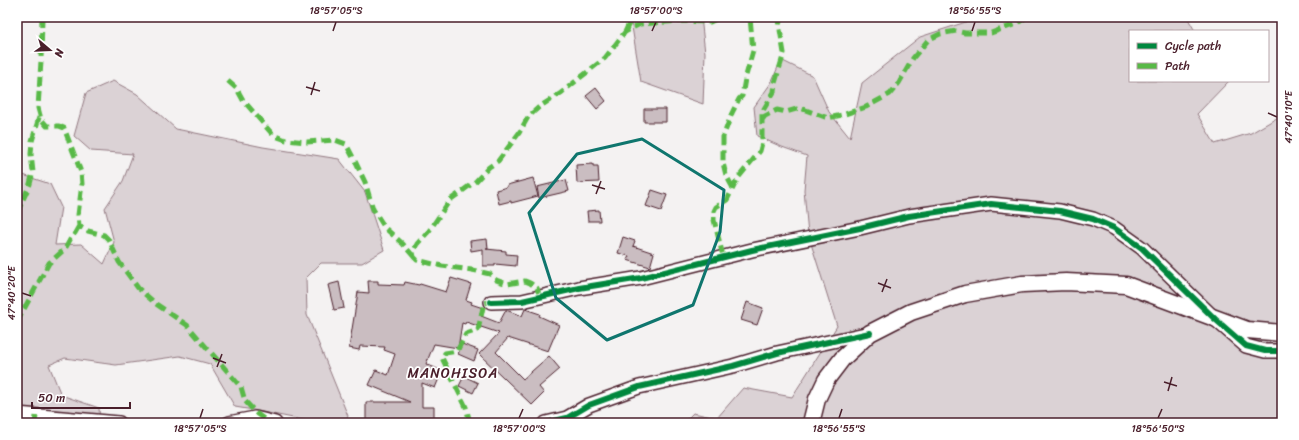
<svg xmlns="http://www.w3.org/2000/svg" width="1299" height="440" viewBox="0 0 1299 440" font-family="Sriracha,sans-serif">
  <rect width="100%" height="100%" fill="#f4f2f2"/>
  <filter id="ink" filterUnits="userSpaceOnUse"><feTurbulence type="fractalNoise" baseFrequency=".025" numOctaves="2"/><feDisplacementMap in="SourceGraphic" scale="8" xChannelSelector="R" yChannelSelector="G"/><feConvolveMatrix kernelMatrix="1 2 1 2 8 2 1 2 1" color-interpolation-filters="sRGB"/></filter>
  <g filter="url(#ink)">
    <path fill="#dbd2d5" stroke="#927880" d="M628,17h73l4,36 -2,51 -62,-22 -9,-55z
      M987,17h200l8,14h-65v50h99l-32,33 18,30 36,-11 31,-18v308h-599l10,-10 24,5 26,-30 49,9 45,-71 -29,-92 -4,-44 3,-34 -25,-9 -25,-11 -3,-29 17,-24 10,-23 32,16 16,36 21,26 12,-55 58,-46 55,-18z
      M113,81l24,13 39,35 87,18 76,12 26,33 19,58 -22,13h-41l-15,15 1,37 41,101 -3,7h-27l-65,-13 -18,-3 -25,-43 -30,-8 -64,9 -51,-7 -16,7 12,30 38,13 1,15h-83v-250l33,11 11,23 -6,38 26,-1 23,20 10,-22 -9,-34 18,-27 10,-27 -42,-3 -17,-15 12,-43z"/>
    <path fill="#cabdc1" stroke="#4a1f2b" d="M596,88l10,13 -9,8 -11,-13z
      M644,109h22v13h-22z
      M593,164v2h5l1,16 -22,1 -1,-18z
      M533,178l5,18 -27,7v-2l-12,3 -3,-14 11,-3v-2z
      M566,180l3,11 -30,7 -2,-11z
      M652,190l15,5 -6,16 -15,-5z
      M599,210l1,11h-12l-1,-10z
      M623,237l12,4 -2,5 21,7 -4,14 -23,-7 2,-4 -11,-3z
      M487,239l1,10h-2l20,2v3l11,1 -1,11 -21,-2v2h-12v-17l-12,2 -1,-10z
      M451,278l20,6 -5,16 6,2 -1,2 12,4 -2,8 18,7 7,-13 16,6 3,-7 15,5 -1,2 20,9 -11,26 -40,-13 -12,14 27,27 26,-23 11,13 -21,18 5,6 -12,12 -53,-51 20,-21 -33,-11 -1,2 -3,-1 -4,25 -24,-4 -8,20 16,7 -7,17 -13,-5v24h12v11h-12v5h-56v-21h44l-41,-17 7,-15 12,5 7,-21 -11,-4 1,-3 -25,-1 -1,4 -10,-2 9,-56 11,1 -1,-12h10v3l26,1 1,-3 14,3 1,-1 26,8z
      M339,282l5,26 -10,2 -6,-25z
      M747,302l16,6 -6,17 -16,-5z
      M462,344l16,6 -4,11 -16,-7z
      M464,376l14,7 -5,10 -14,-7z"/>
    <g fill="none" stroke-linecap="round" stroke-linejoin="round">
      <defs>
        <path id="minor" d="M491,302l31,-1 57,-13 62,-10 111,-28 108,-22 49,-12 82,-12 69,7 33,8 21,9 28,20 73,71 31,27 19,5h17
          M17,414l102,9
          M229,423l26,-5 20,5
          M546,423l21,-5 22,-13 50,-18 94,-21 44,-13 93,-20"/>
        <path id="tertiary" d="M811,423l6,-24 9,-19 16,-21 28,-26 41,-21 54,-18 57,-10 44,-2 60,3 121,45 35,3"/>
      </defs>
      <use href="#minor" stroke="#4a1f2b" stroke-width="16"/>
      <use href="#tertiary" stroke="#4a1f2b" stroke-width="19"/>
      <use href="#minor" stroke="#fff" stroke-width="13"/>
      <use href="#tertiary" stroke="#fff" stroke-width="16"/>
      <path stroke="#58b947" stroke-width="5" stroke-dasharray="10 5" stroke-linecap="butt" d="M42,17l-1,44 -3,47 3,11 6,7h12l5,2 17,44 1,12 -4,31 1,11 9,5 16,4 5,5 10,22 19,26 18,16 31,21 54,62 4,14 12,13 11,8
        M625,32l7,-15
        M228,81l9,8 6,11 30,35 13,5 21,2 28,-2 11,4 9,17 10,21 8,27 12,19 18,16 11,13
        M762,120l3,-4 12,-6 9,2 14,-4 28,10 14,-3 24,-8 24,-13 9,-11 14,-25 15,-18 12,-6 16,-3 9,2h26l25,-9 11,-7
        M733,188l-7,-13 -3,-12v-26l9,-24 7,-14 3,-3 3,-17 8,-28 -3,-34
        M17,213l13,-29 3,-12 -2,-18 1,-13 8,-27
        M723,256l-9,-36v-9l2,-4 11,-7 11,-22 22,-27 2,-8v-31l12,-20 1,-9 9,-30 -5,-29 3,-7
        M540,297l-3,-9 -7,-5 -5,-2 -18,3 -11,-4 -6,-6 -18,-4 -30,-4 -25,-6 -3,-3 -1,-5 4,-8 12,-13 21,-31 26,-19 13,-14 9,-6 21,-28 9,-16 11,-10 22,-14 44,-35 20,-26 15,-8 41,-3 29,1 11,-5
        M17,322l32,-59 16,-14 6,-11 4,-5 4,-7
        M35,423l1,-7
        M470,423l-4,-16 -24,-49 3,-5 12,-2 9,-17 12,-4 6,-27 7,-1"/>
      <defs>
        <path id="cycleway" d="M491,302l31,-1 57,-13 62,-10 111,-28 108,-22 49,-12 82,-12 69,7 33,8 21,9 28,20 73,71 31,27 19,5h17
          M546,423l21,-5 22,-13 50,-18 94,-21 44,-13 93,-20"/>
      </defs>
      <use href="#cycleway" stroke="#fff" stroke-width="8"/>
      <use href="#cycleway" stroke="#00873e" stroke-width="6"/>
    </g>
  </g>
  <path fill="none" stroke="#0f766e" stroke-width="3" stroke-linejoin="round" d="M642,139l82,51 -4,42 -27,73 -86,35 -51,-42 -27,-85 48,-59z"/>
  <path fill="none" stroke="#4a1f2b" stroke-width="1.5" d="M333,31l3,-9M652,31l4,-9M972,31l3,-9M306,87l14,4M311,95l4,-13M1268,113l9,4M592,185l13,4M596,194l5,-13M878,283l13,5M882,292l5,-13M22,293l9,3M213,358l13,5M217,367l5,-13M1164,382l13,4M1168,391l4,-14M200,418l3,-9M519,418l4,-9M839,418l3,-9M1158,418l4,-9"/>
  <g text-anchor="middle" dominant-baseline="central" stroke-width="3.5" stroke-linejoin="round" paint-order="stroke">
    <g font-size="14" letter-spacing="1" fill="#4a1f2b" stroke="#fff">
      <text x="453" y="373">MANOHISOA</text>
    </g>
  </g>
  <rect width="1299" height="440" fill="none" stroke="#fff" stroke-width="44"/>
  <rect x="1129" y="30" width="140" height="52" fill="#ffffff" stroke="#b7a5aa"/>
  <rect x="1137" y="43" width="20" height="6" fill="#00873e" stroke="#b7a5aa"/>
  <text x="1165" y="50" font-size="12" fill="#4a1f2b">Cycle path</text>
  <rect x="1137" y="63" width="20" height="6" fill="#58b947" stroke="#b7a5aa"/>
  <text x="1165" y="70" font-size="12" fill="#4a1f2b">Path</text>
  <g transform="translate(50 50) rotate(109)" stroke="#ffffff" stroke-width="3" paint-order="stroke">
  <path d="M0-3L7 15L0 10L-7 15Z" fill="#4a1f2b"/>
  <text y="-6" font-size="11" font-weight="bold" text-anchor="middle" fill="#4a1f2b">N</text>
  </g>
  <path d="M32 402v6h98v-6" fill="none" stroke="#4a1f2b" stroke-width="2"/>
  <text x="38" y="402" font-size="12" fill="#4a1f2b" stroke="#ffffff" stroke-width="3" paint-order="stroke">50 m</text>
  <rect x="22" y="22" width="1255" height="396" fill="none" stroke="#4a1f2b" stroke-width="1.5"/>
  <g font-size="10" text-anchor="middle" fill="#4a1f2b">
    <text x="336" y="14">18°57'05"S</text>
    <text x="656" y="14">18°57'00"S</text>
    <text x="975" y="14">18°56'55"S</text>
    <text transform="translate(1288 117) rotate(-90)" y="4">47°40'10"E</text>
    <text transform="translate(11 293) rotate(-90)" y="4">47°40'20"E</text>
    <text x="200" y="432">18°57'05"S</text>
    <text x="519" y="432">18°57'00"S</text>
    <text x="839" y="432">18°56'55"S</text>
    <text x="1158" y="432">18°56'50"S</text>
  </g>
</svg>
